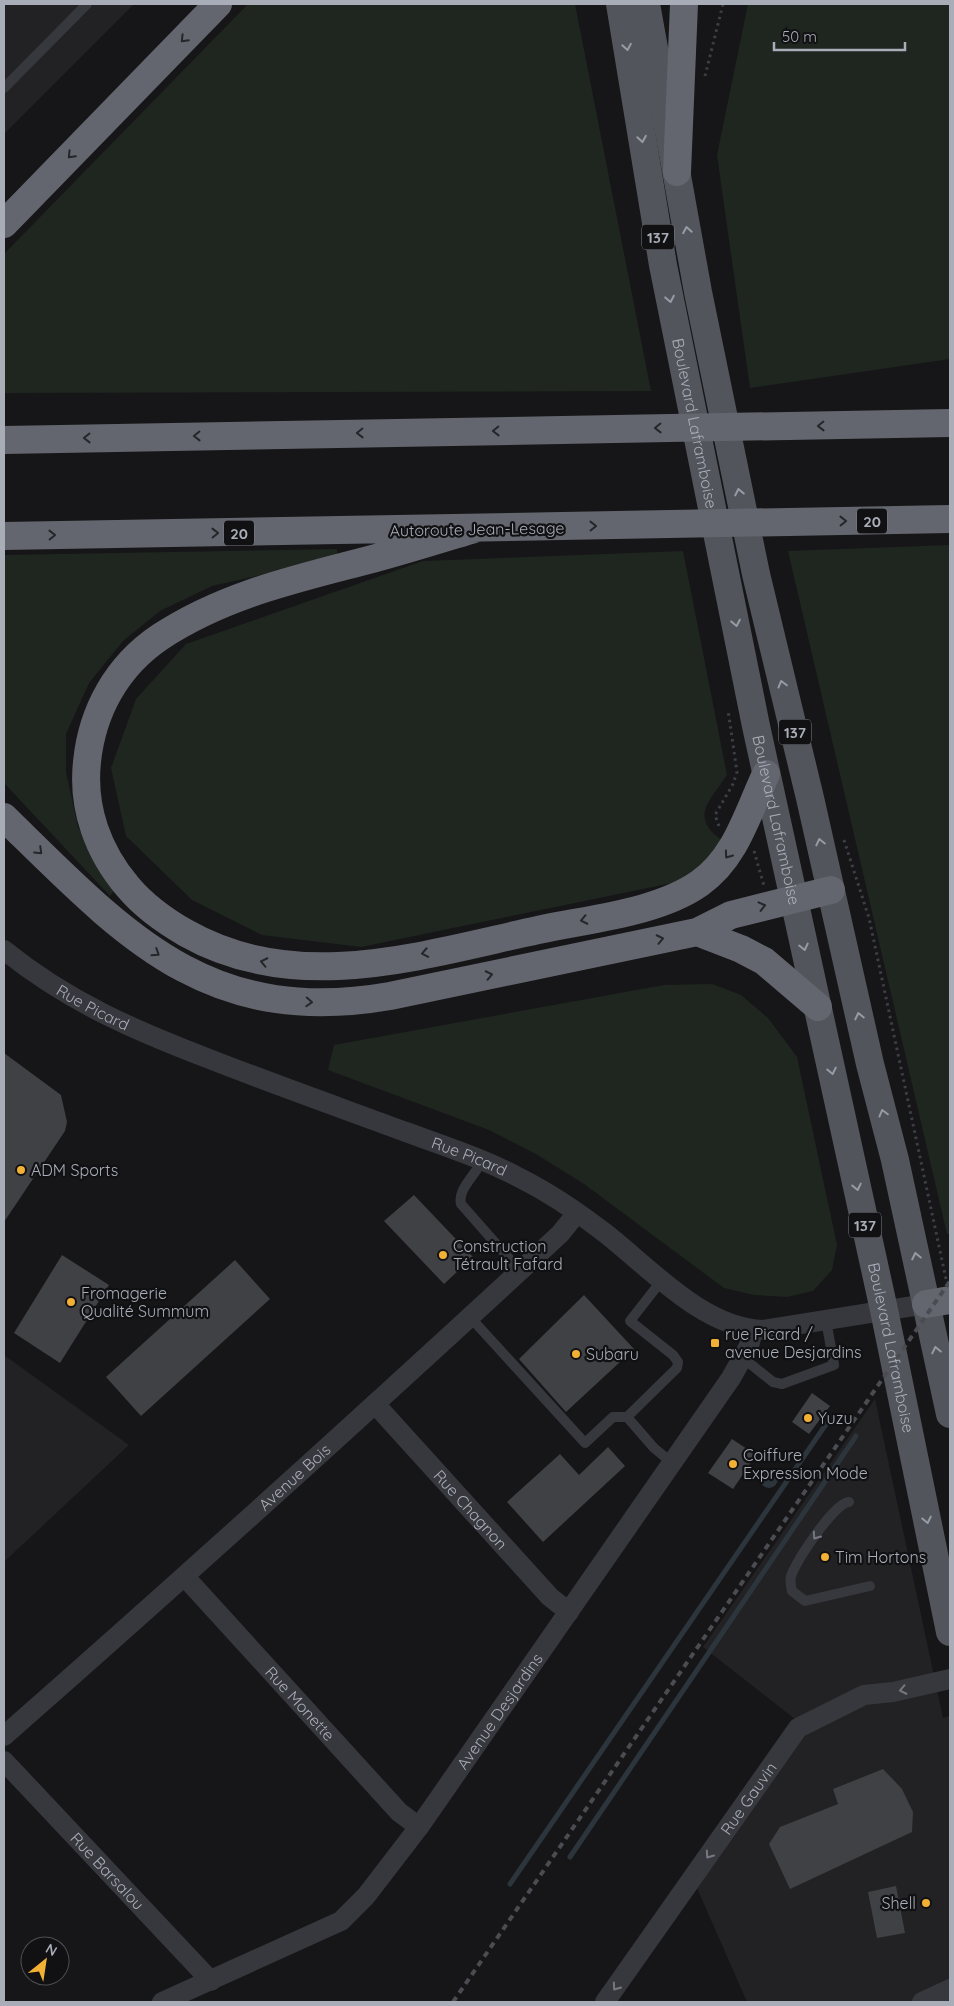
<svg xmlns="http://www.w3.org/2000/svg" width="954" height="2006" viewBox="0 0 954 2006" font-family="Quicksand,sans-serif">
  <rect width="100%" height="100%" fill="#161618"/>
  <path fill="#222225" d="M4,4h130l-130,130z
    M4,1355l125,90 -125,117z
    M875,1399l68,319 7,-2v286h-203l-54,-123 107,-156 -97,-76z"/>
  <path fill="#1e261f" d="M248,4h327l76,387 -647,2v-139z
    M748,4h202v355l-200,29 -33,-233z
    M950,545v689h-3l-159,-683z
    M337,549v9l-125,28 -52,25 -37,30 -34,42 -23,51v38l12,55 16,31 21,32 -5,6 -106,-113v-228z
    M683,551l44,224c-18,27 -38,42 -4,66l-19,24 -27,17 -316,65 -99,-12 -70,-35 -66,-64 -15,-68 25,-69 50,-55 237,-83z
    M712,984l29,11 27,23 29,39 40,188 -5,25 -19,21 -26,6 -33,-2 -30,-7 -140,-104 -48,-30 -47,-24 -161,-60 6,-25 330,-60z"/>
  <path fill="#2c353c" d="M760 1479a9 9 0 1 1 18 0a9 9 0 1 1-18 0Z"/>
  <g fill="none" stroke-linecap="round" stroke-linejoin="round">
    <path stroke="#2c353c" stroke-width="5" d="M570,1857l286,-421
      M510,1884l321,-467"/>
  </g>
  <path fill="#404145" d="M4,1053l57,42 6,27 -2,9 -61,91z
    M414,1195l59,62 -29,27 -60,-63z
    M62,1255l47,30 -49,78 -46,-30z
    M235,1260l35,39 -129,117 -35,-39z
    M584,1295l50,54 -68,63 -47,-53z
    M812,1393l18,13 -21,28 -17,-12z
    M732,1439l24,16 -23,34 -25,-16z
    M608,1447l17,19 -82,76 -36,-40 53,-48 19,21z
    M883,1769l19,20 11,23 -1,20 -122,57 -21,-45 11,-17 58,-23 -5,-15z
    M896,1886l9,47 -28,5 -9,-46z"/>
  <g fill="none" stroke-linecap="round" stroke-linejoin="round">
    <path stroke="#3d3f44" stroke-width="3" stroke-dasharray="2.5 4" stroke-linecap="butt" d="M705,76l18,-72
      M719,826l-4,-11 18,-31 4,-12 -9,-62
      M844,840l25,78 77,361
      M754,851l10,35"/>
    <path stroke="#37383d" stroke-width="10" d="M4,88l83,-84
      M482,1160c-5,14 -25,29 -21,44l59,67
      M470,1317l115,126 28,-26h14l50,-49 1,-6 -5,-7 -43,-34 32,-41
      M743,1358l30,24 9,2 52,-19 -8,-45
      M627,1417l27,31 17,14
      M849,1502c-15,1 -52,58 -58,74 -1,4 0,11 1,15l13,10 65,-15"/>
    <g stroke="#37383d" stroke-width="20">
      <path id="s1" d="M4,950c64,52 132,81 208,110 64,25 129,48 194,72 38,14 76,26 112,45 30,15 60,35 87,56 45,35 98,95 158,97l163,-26"/>
      <path id="s2" d="M376,1405l174,192 19,15"/>
      <path id="s3" d="M185,1577l214,235 20,15"/>
      <path id="s4" d="M4,1736c188,-165 372,-332 556,-502l17,-21"/>
      <path id="s5" d="M4,1761l207,220"/>
      <path id="s6" d="M162,2002l179,-81 25,-25 53,-69 312,-449 18,-32 4,-16"/>
      <path id="s7" d="M605,2002l193,-274 66,-33 29,-3 57,-13"/>
      <path d="M922,2002l28,-13"/>
    </g>
    <g stroke="#53555c" stroke-width="28">
      <path id="s8" d="M620,4l43,261 93,461 128,584 66,322"/>
      <path d="M646,4l52,288 58,282 54,224 60,266 25,96 55,254"/>
    </g>
    <path stroke="#63666e" stroke-width="28" d="M677,172l7,-168
      M4,224l214,-220
      M4,440l946,-17
      M474,529c-33,10 -65,20 -98,29 -75,20 -149,35 -216,79 -43,29 -68,74 -73,125 -5,46 11,90 41,125 16,19 37,34 58,46 111,63 236,22 352,-3 50,-11 120,-17 162,-47 36,-25 48,-71 66,-109
      M4,536l946,-17
      M4,817c120,117 202,211 386,179l307,-64 34,-17 100,-25
      M697,932l44,17 23,12 54,46
      M926,1304l24,-4"/>
    <path stroke="#4a4c52" stroke-width="4" stroke-dasharray="6 5" stroke-linecap="butt" d="M453,2002l497,-721"/>
  </g>
  <defs><path id="oneway-chevron" d="M-2-3.5L2.5 0L-2 3.5" fill="none" stroke-width="1.6" stroke-linecap="round" stroke-linejoin="round" transform="scale(1.25)"/></defs>
  <g stroke="#26262a">
    <use href="#oneway-chevron" transform="translate(184 39) rotate(134)"/>
    <use href="#oneway-chevron" transform="translate(71 155) rotate(134)"/>
    <use href="#oneway-chevron" transform="translate(821 426) rotate(179)"/>
    <use href="#oneway-chevron" transform="translate(658 428) rotate(179)"/>
    <use href="#oneway-chevron" transform="translate(496 431) rotate(179)"/>
    <use href="#oneway-chevron" transform="translate(360 433) rotate(179)"/>
    <use href="#oneway-chevron" transform="translate(197 436) rotate(179)"/>
    <use href="#oneway-chevron" transform="translate(87 438) rotate(179)"/>
    <use href="#oneway-chevron" transform="translate(843 521) rotate(-1)"/>
    <use href="#oneway-chevron" transform="translate(593 526) rotate(-1)"/>
    <use href="#oneway-chevron" transform="translate(215 533) rotate(-1)"/>
    <use href="#oneway-chevron" transform="translate(52 535) rotate(-1)"/>
    <use href="#oneway-chevron" transform="translate(39 851) rotate(44)"/>
    <use href="#oneway-chevron" transform="translate(728 855) rotate(126)"/>
    <use href="#oneway-chevron" transform="translate(762 906) rotate(-14)"/>
    <use href="#oneway-chevron" transform="translate(584 920) rotate(168)"/>
    <use href="#oneway-chevron" transform="translate(660 939) rotate(-12)"/>
    <use href="#oneway-chevron" transform="translate(156 953) rotate(33)"/>
    <use href="#oneway-chevron" transform="translate(425 953) rotate(169)"/>
    <use href="#oneway-chevron" transform="translate(264 962) rotate(-168)"/>
    <use href="#oneway-chevron" transform="translate(489 975) rotate(-12)"/>
    <use href="#oneway-chevron" transform="translate(309 1002) rotate(3)"/>
  </g>
  <g stroke="#979ba6">
    <use href="#oneway-chevron" transform="translate(627 47) rotate(80)"/>
    <use href="#oneway-chevron" transform="translate(642 139) rotate(81)"/>
    <use href="#oneway-chevron" transform="translate(687 230) rotate(-100)"/>
    <use href="#oneway-chevron" transform="translate(670 299) rotate(79)"/>
    <use href="#oneway-chevron" transform="translate(739 492) rotate(-102)"/>
    <use href="#oneway-chevron" transform="translate(736 623) rotate(79)"/>
    <use href="#oneway-chevron" transform="translate(782 684) rotate(-105)"/>
    <use href="#oneway-chevron" transform="translate(820 842) rotate(-103)"/>
    <use href="#oneway-chevron" transform="translate(804 947) rotate(77)"/>
    <use href="#oneway-chevron" transform="translate(859 1016) rotate(-103)"/>
    <use href="#oneway-chevron" transform="translate(832 1071) rotate(78)"/>
    <use href="#oneway-chevron" transform="translate(883 1113) rotate(-105)"/>
    <use href="#oneway-chevron" transform="translate(857 1187) rotate(78)"/>
    <use href="#oneway-chevron" transform="translate(916 1256) rotate(-102)"/>
    <use href="#oneway-chevron" transform="translate(936 1350) rotate(-102)"/>
    <use href="#oneway-chevron" transform="translate(927 1520) rotate(78)"/>
  </g>
  <g stroke="#757881">
    <use href="#oneway-chevron" transform="translate(816 1536) rotate(125)"/>
    <use href="#oneway-chevron" transform="translate(903 1690) rotate(168)"/>
    <use href="#oneway-chevron" transform="translate(709 1855) rotate(125)"/>
    <use href="#oneway-chevron" transform="translate(616 1987) rotate(125)"/>
  </g>
  <g fill="#f2b134" stroke="#111113" stroke-width="2">
    <circle cx="21" cy="1170" r="5"/>
    <circle cx="443" cy="1255" r="5"/>
    <circle cx="71" cy="1302" r="5"/>
    <rect x="710" y="1338" width="10" height="10" rx="2.5"/>
    <circle cx="576" cy="1354" r="5"/>
    <circle cx="808" cy="1418" r="5"/>
    <circle cx="733" cy="1464" r="5"/>
    <circle cx="825" cy="1557" r="5"/>
    <circle cx="926" cy="1903" r="5"/>
  </g>
  <g text-anchor="middle" dominant-baseline="central" stroke-width="4.5" stroke-linejoin="round" paint-order="stroke">
    <g fill="#111113" stroke="#7b7e86" stroke-width="1">
      <rect x="642" y="224.5" width="32" height="25" rx="4"/>
      <rect x="857" y="508.5" width="30" height="25" rx="4"/>
      <rect x="224" y="520.5" width="30" height="25" rx="4"/>
      <rect x="779" y="719.5" width="32" height="25" rx="4"/>
      <rect x="849" y="1212.5" width="32" height="25" rx="4"/>
    </g>
    <g font-size="15" font-weight="bold" fill="#a8adb8">
      <text x="658" y="237">137</text>
      <text x="872" y="521">20</text>
      <text x="239" y="533">20</text>
      <text x="795" y="732">137</text>
      <text x="865" y="1225">137</text>
    </g>
    <g font-size="16" fill="#a8adb8" stroke="#111113">
      <text stroke="none"><textPath href="#s8" startOffset="426">Boulevard Laframboise</textPath></text>
      <text transform="translate(477 529) rotate(-1)">Autoroute Jean-Lesage</text>
      <text stroke="none"><textPath href="#s8" startOffset="831">Boulevard Laframboise</textPath></text>
      <text stroke="none"><textPath href="#s1" startOffset="106">Rue Picard</textPath></text>
      <text stroke="none"><textPath href="#s1" startOffset="511">Rue Picard</textPath></text>
      <text stroke="none"><textPath href="#s8" startOffset="1371">Boulevard Laframboise</textPath></text>
      <text stroke="none"><textPath href="#s4" startOffset="389">Avenue Bois</textPath></text>
      <text stroke="none"><textPath href="#s2" startOffset="141">Rue Chagnon</textPath></text>
      <text stroke="none"><textPath href="#s3" startOffset="171">Rue Monette</textPath></text>
      <text stroke="none"><textPath href="#s6" startOffset="460">Avenue Desjardins</textPath></text>
      <text stroke="none"><textPath href="#s7" startOffset="249">Rue Gauvin</textPath></text>
      <text stroke="none"><textPath href="#s5" startOffset="151">Rue Barsalou</textPath></text>
    </g>
    <g font-size="16" fill="#a8adb8" stroke="#111113" text-anchor="start">
      <text x="31" y="1170">ADM Sports</text>
      <text x="453" y="1246">Construction<tspan x="453" dy="18">Tétrault Fafard</tspan></text>
      <text x="81" y="1293">Fromagerie<tspan x="81" dy="18">Qualité Summum</tspan></text>
      <text x="725" y="1334">rue Picard /<tspan x="725" dy="18">avenue Desjardins</tspan></text>
      <text x="586" y="1354">Subaru</text>
      <text x="818" y="1418">Yuzu</text>
      <text x="743" y="1455">Coiffure<tspan x="743" dy="18">Expression Mode</tspan></text>
      <text x="835" y="1557">Tim Hortons</text>
      <text x="916" y="1903" text-anchor="end">Shell</text>
    </g>
  </g>
  <rect width="954" height="2006" fill="none" stroke="#a8adb8" stroke-width="10"/>
  <g transform="translate(45 1961) rotate(30)"><circle r="24" fill="#111113" stroke="#4d4f55"/>
  <path d="M0-4L9 19L0 12L-9 19Z" fill="#f2b134"/>
  <text y="-8" font-size="14" font-weight="bold" text-anchor="middle" fill="#a8adb8">N</text>
  </g>
  <path d="M774 42v8h131v-8" fill="none" stroke="#a8adb8" stroke-width="2.5"/>
  <text x="782" y="42" font-size="15" fill="#a8adb8" stroke="#111113" stroke-width="4" paint-order="stroke">50 m</text>
</svg>
